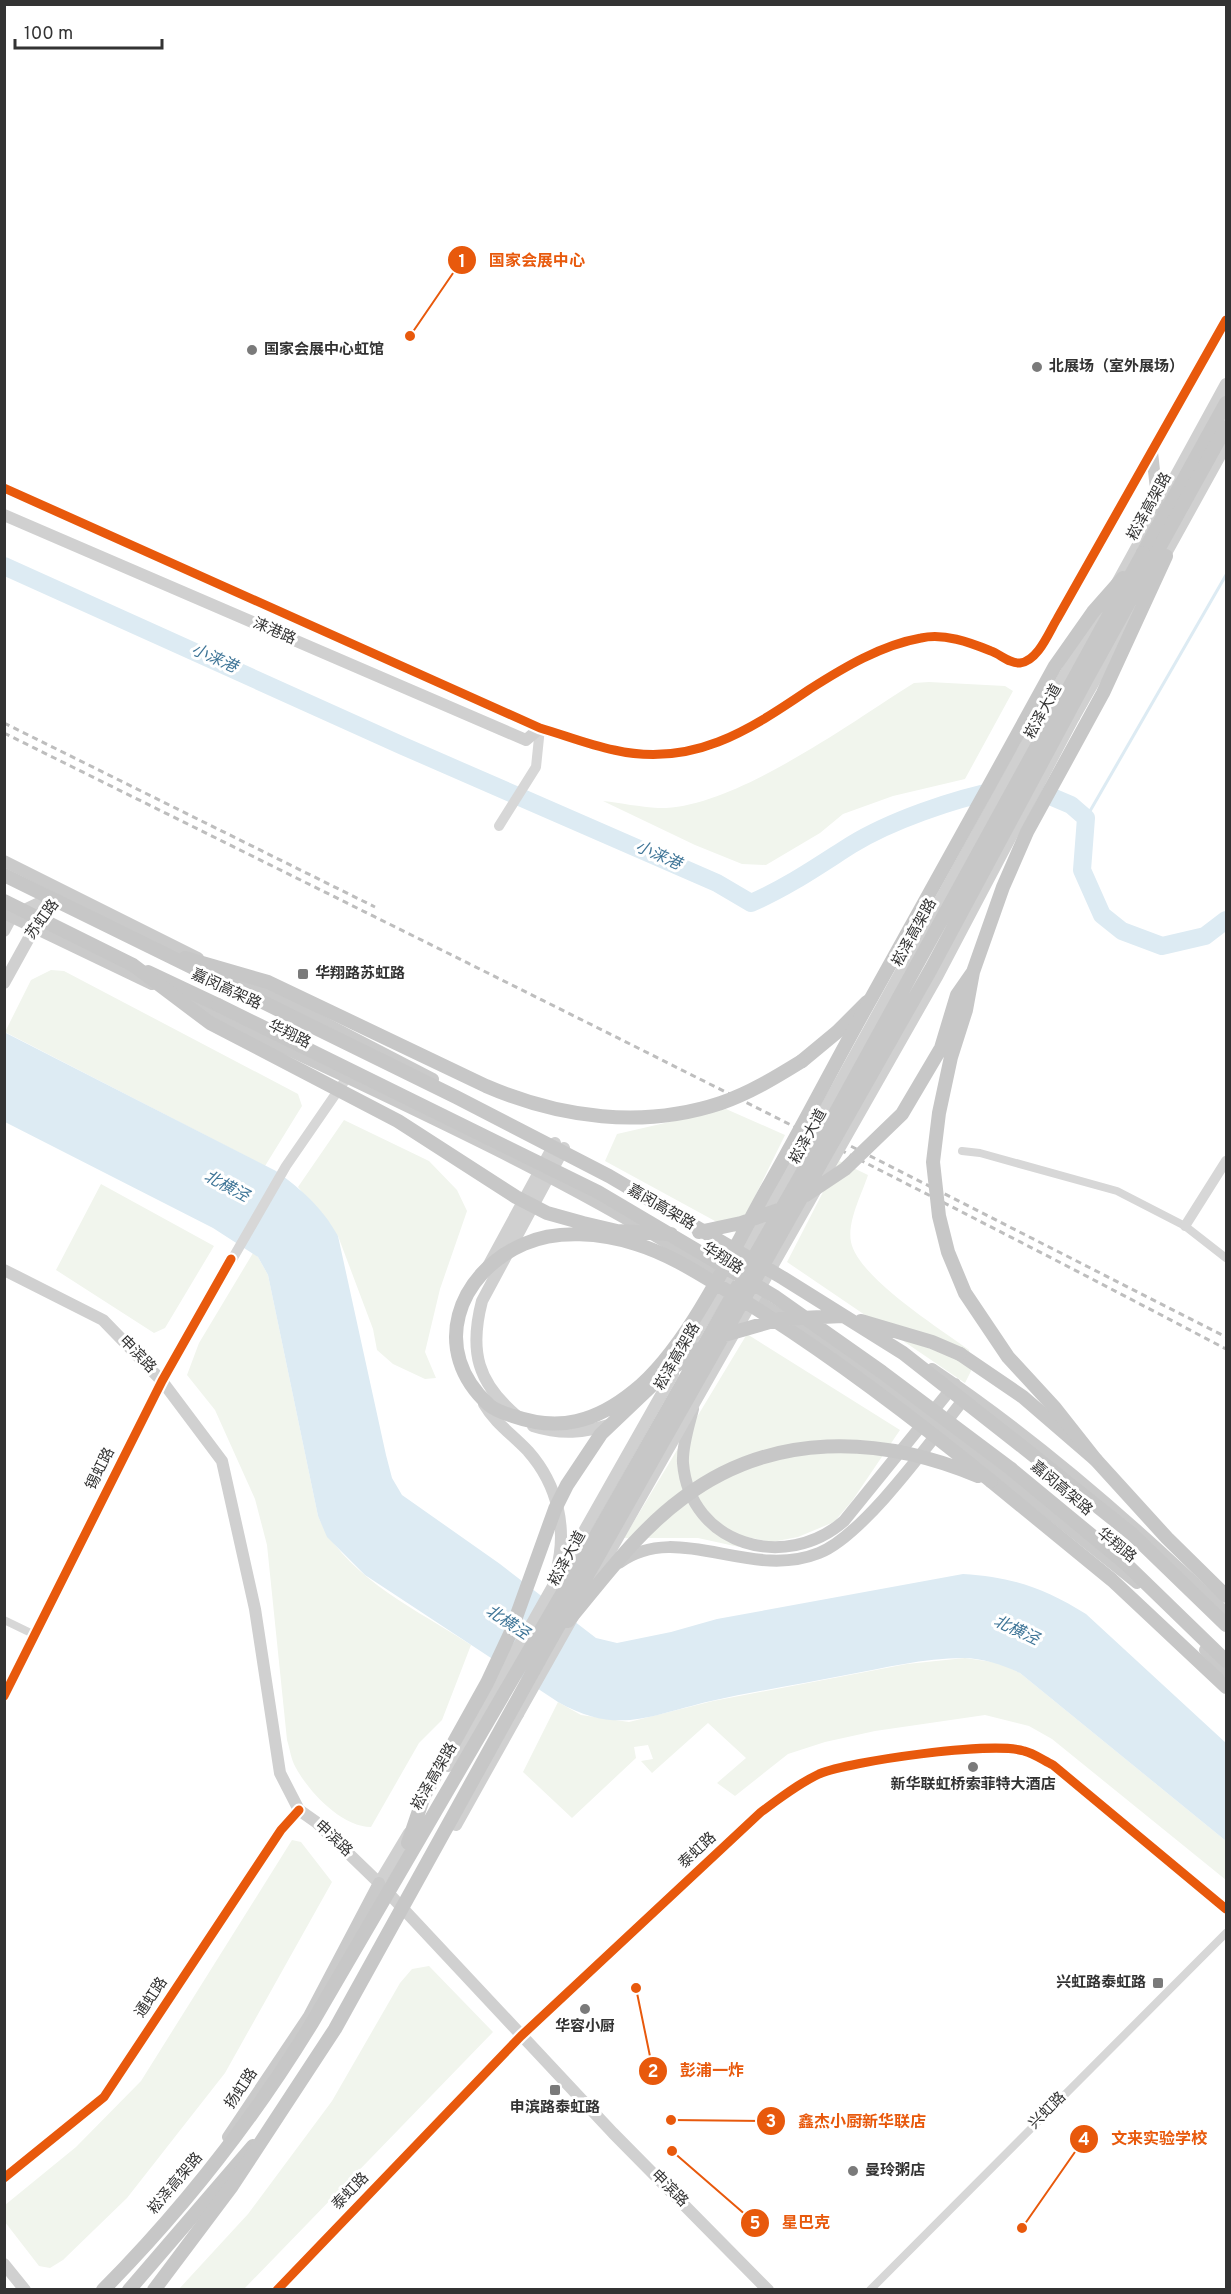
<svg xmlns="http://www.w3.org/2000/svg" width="1231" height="2294" viewBox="0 0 1231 2294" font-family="Overpass,'Noto Sans SC',sans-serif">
  <rect width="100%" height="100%" fill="#fff"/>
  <path fill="#f1f5ed" d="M929,682l76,4 8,5 -48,88 -72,17 -50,18 -23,19 -54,32 -24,-1 -47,-19 -92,-44c18,2 37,6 55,7 74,2 192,-85 256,-125z
    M51,970l13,1 234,123 4,12 -37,60 -260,-134 26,-52z
    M726,1109l59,26 -48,98 -132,-72 12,-27z
    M344,1120l85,41 28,29 10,21 -27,78 -15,63 11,26 -11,1 -32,-15 -16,-14 -4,-21 -35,-93 -40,-49z
    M839,1161l29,14c-6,19 -21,46 -17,67 7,35 88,86 118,108l2,21 -6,12 -178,-121z
    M101,1184l113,62 -49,82 -11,5 -98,-63z
    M253,1253l5,4 10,18 50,241c26,61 100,94 153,129l-29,75 -23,23 -48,84c-29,0 -62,-35 -75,-59 -5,-8 -6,-19 -9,-28l-20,-195 -12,-46 -40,-89 -28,-35 12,-32z
    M747,1334l153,96 -48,71 -18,21 -36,15 -26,5 -25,-5 -8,10 -41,-9h-74z
    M965,1658l35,5 20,10 206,168v39l-174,-141 -23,-13 -44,-11 -110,16 -50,11 -37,12 -53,42 -18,-13 29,-25 -38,-35 -56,50 -11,-12 12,-2 -5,-14 -14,2 2,11 -64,60 -49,-46 35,-70 23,13 48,7 84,-21 194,-37z
    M292,1840l9,2 31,40 -107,191 -98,125 -64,62 -13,8 -11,-2 -34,-44v-17l71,-58 65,-66z
    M429,1966l64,66 -249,257h-65l69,-75 84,-113 68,-118 12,-14z"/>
  <path fill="#ddebf3" d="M4,1032l272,139c26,19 46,36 62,65l48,219 6,23 10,17 98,69 96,74 21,5 54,-11 46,-13 246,-45c49,3 81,14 123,40l140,129v98l-206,-168c-17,-8 -37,-15 -57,-15 -39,0 -79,10 -117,17 -45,9 -90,16 -135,26 -61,14 -93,35 -153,1l-193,-127 -38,-38 -9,-21 -50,-241 -10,-18 -45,-29 -208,-106z"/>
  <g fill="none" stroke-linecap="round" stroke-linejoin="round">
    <path stroke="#ddebf3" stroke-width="3" d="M1086,818l140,-243"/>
    <path stroke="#ddebf3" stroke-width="18" d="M4,566l399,180 314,137 34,20c37,-16 67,-37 100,-58 39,-24 102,-46 148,-55
      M1031,788l40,17 15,13 -4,52 20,45 20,16 40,15 43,-10 21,-16"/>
    <path stroke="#d7d7d7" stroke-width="8" d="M962,1151l18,2 137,38 68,35 41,32
      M4,1620l31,15
      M4,2178l100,-81 177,-267 18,-20
      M277,2290l244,-254 240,-224c19,-14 37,-28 58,-38 31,-13 173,-33 205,-23 9,2 19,9 29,14l173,144
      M870,2290l356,-357"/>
    <path stroke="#d7d7d7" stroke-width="10" d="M4,488l536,240c24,7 49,17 74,22 78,18 134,-19 196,-61 33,-21 71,-44 111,-51 23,-5 48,4 70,13 9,3 19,13 29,12 18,-2 29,-31 37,-44l169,-299
      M499,826l37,-59 4,-39
      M1185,1226l41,-65
      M4,1696l158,-315 124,-215 60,-87"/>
    <path stroke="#d0d0d0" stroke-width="12" d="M4,515l522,225 14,-12
      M1160,564l66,-119
      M1116,585l110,-201
      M1051,699l53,-93
      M1074,717l66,-117
      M4,931l8,-15 46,-22
      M4,983l31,-56 26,-33
      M487,1268l68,-125
      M4,1270l99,50 59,61 60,80 33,148 25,164 19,37 17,12 63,61 234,250 155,157
      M484,1404c11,19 29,31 44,47 30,34 40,78 28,121
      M518,1417c-41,-34 -49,-66 -36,-116l82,-153
      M533,1426c28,9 51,7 79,-2
      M448,1766l83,-141 142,-251
      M456,1825l62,-111
      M379,1883l30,-50
      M4,2264l21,26"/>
    <path stroke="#cacaca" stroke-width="12" d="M1152,452l6,56
      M4,861l194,97
      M4,913l148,71
      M238,978l195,101
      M189,1002c181,89 370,168 539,279
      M747,1293l182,123 208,167
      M932,1369c106,71 203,156 294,244
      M693,1409c-4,16 -11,37 -10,54 7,83 103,109 161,58l111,-137
      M619,1563c59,-43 130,18 200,-10 46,-18 116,-118 149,-159
      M1205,1650l21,21
      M228,2137l81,-121 70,-133"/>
    <path stroke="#c7c7c7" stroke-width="14" d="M1143,553l83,-150
      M148,972l70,33
      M802,1061l35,-29 30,-30
      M960,1354l63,43 73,63 71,78 59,58
      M991,1481l121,99 114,107
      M129,2290l124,-144"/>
    <path stroke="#bebebe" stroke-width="3" stroke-dasharray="6 4.5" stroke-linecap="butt" d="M4,723l371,184
      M4,733c409,203 819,404 1222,616
      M823,1132l403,205"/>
    <path stroke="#d0d0d0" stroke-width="12" d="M679,1363l126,-217 246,-447
      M588,1590l350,-615 136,-258
      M518,1714l57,-101"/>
    <path stroke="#c7c7c7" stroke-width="14" d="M4,875l452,222 153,79 174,102 120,75 121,95 108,86 94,91
      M4,901l129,64 77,58 188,98 118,76 31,16 36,10 34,8 54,3
      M185,958l83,24 218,104c74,32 157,43 235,17 29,-10 55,-26 81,-42
      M218,1005l380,187 176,104 108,76 128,96 115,95 101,98
      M806,1195l39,-26 57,-55 39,-66 16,-53 16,-23
      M699,1232l42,-9 43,-15
      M861,1321l71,21 28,12
      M721,1336l59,-17 63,-3
      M1096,1460l-41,-52 -47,-51 -43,-64 -17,-41 -9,-36 -6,-54 6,-49 12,-56 15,-47 7,-38 30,-85 24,-55 76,-139 63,-137
      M991,1481c-81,-66 -165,-130 -255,-185 -32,-19 -64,-41 -100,-52 -34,-11 -79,-15 -112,0 -67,29 -95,107 -35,161 7,6 15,8 24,11 46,16 83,6 121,-25 54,-43 99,-142 134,-204 36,-63 69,-128 105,-192 60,-109 122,-219 182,-329l38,-54 30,-34
      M568,1621c36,-43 70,-90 115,-123 89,-67 197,-63 295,-22
      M408,1843l16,-47 63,-113 23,-49 45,-125 12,-24 34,-51 62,-59 36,-26
      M103,2290c80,-81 150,-170 209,-267l278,-477 224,-394 329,-599
      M154,2290l78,-104 103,-157 211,-381 385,-679 154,-287 141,-255"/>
    <defs>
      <path id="cycleway" d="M4,488l536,240c24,7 49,17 74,22 78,18 134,-19 196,-61 33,-21 71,-44 111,-51 23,-5 48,4 70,13 9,3 19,13 29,12 18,-2 29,-31 37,-44l169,-299
        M4,1696l158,-315 69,-122
        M4,2178l100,-81 177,-267 18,-20
        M277,2290l244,-254 240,-224c19,-14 37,-28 58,-38 31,-13 173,-33 205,-23 9,2 19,9 29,14l173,144"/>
    </defs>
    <use href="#cycleway" stroke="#fff" stroke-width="13"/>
    <use href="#cycleway" stroke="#e8590c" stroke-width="9"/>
  </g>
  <g fill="#7a7a7a" stroke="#fff" stroke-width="2">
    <circle cx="252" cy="350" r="6"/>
    <circle cx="1037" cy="367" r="6"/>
    <rect x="297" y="968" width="12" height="12" rx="3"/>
    <circle cx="973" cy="1767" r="6"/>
    <rect x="1152" y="1977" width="12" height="12" rx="3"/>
    <circle cx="585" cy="2009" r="6"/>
    <rect x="549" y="2084" width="12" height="12" rx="3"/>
    <circle cx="853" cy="2171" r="6"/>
  </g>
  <g text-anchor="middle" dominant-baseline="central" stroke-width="6" stroke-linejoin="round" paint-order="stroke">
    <g font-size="15" font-weight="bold" fill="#333" stroke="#fff" text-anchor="start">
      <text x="264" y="350">国家会展中心虹馆</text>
      <text x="1049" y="367">北展场（室外展场）</text>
      <text x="315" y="974">华翔路苏虹路</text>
      <text x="973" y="1785" text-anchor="middle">新华联虹桥索菲特大酒店</text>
      <text x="1146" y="1983" text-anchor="end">兴虹路泰虹路</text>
      <text x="585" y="2027" text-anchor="middle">华容小厨</text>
      <text x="555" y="2108" text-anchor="middle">申滨路泰虹路</text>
      <text x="865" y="2171">曼玲粥店</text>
    </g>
    <g font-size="15" fill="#333" stroke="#fff">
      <text transform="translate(1150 507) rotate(-61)">崧泽高架路</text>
      <text transform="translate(274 632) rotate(23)">涞港路</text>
      <text transform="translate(1044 712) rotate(-61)">崧泽大道</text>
      <text transform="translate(43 920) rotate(-54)">苏虹路</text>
      <text transform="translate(915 933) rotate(-61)">崧泽高架路</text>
      <text transform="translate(226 990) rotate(25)">嘉闵高架路</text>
      <text transform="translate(289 1035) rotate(26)">华翔路</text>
      <text transform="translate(809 1137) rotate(-61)">崧泽大道</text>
      <text transform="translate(661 1208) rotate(30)">嘉闵高架路</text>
      <text transform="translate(722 1259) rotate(33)">华翔路</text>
      <text transform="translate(137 1355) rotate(46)">申滨路</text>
      <text transform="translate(678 1357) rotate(-60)">崧泽高架路</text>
      <text transform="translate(101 1469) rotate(-63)">锡虹路</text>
      <text transform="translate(1061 1489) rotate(40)">嘉闵高架路</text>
      <text transform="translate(1116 1546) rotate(39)">华翔路</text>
      <text transform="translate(568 1559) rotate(-61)">崧泽大道</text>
      <text transform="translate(435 1777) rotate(-60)">崧泽高架路</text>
      <text transform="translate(333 1839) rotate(43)">申滨路</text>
      <text transform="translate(698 1851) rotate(-43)">泰虹路</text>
      <text transform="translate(152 1998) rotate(-56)">通虹路</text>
      <text transform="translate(242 2089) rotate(-56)">扬虹路</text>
      <text transform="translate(1048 2111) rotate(-45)">兴虹路</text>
      <text transform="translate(176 2184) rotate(-50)">崧泽高架路</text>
      <text transform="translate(669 2189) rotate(45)">申滨路</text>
      <text transform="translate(351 2192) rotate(-46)">泰虹路</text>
    </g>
    <g font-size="16" font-style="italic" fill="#3f7597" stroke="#fff">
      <text transform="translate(214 659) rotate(24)">小涞港</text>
      <text transform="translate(658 856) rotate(24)">小涞港</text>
      <text transform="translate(226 1187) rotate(28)">北横泾</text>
      <text transform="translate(507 1623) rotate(33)">北横泾</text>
      <text transform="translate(1016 1631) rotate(25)">北横泾</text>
    </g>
  </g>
  <path fill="none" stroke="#e8590c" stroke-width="2" d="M410 336L462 260M636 1988L653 2071M671 2120L771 2121M1022 2228L1084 2139M672 2151L755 2223"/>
  <g fill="#e8590c" stroke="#fff" stroke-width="2">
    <circle cx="410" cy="336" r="6"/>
    <circle cx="636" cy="1988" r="6"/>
    <circle cx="671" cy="2120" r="6"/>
    <circle cx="1022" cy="2228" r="6"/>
    <circle cx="672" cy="2151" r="6"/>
    <circle cx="462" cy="260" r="15"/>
    <circle cx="653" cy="2071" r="15"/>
    <circle cx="771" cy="2121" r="15"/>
    <circle cx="1084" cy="2139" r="15"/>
    <circle cx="755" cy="2223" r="15"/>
  </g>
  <g font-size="18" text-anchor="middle" font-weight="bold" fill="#fff">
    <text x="462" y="267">1</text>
    <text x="653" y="2077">2</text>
    <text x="771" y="2127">3</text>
    <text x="1084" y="2145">4</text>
    <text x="755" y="2229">5</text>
  </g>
  <g font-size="16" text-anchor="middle" font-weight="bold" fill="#e8590c" stroke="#fff" stroke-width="6" stroke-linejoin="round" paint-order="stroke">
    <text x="537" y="266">国家会展中心</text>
    <text x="712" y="2076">彭浦一炸</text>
    <text x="862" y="2127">鑫杰小厨新华联店</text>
    <text x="1159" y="2144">文来实验学校</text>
    <text x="806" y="2228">星巴克</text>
  </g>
  <rect width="1231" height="2294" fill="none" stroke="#333333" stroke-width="12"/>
  <path d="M15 39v9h147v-9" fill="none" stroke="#333333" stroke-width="3"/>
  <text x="24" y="39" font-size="18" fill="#333333" stroke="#ffffff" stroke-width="4.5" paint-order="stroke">100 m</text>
</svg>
